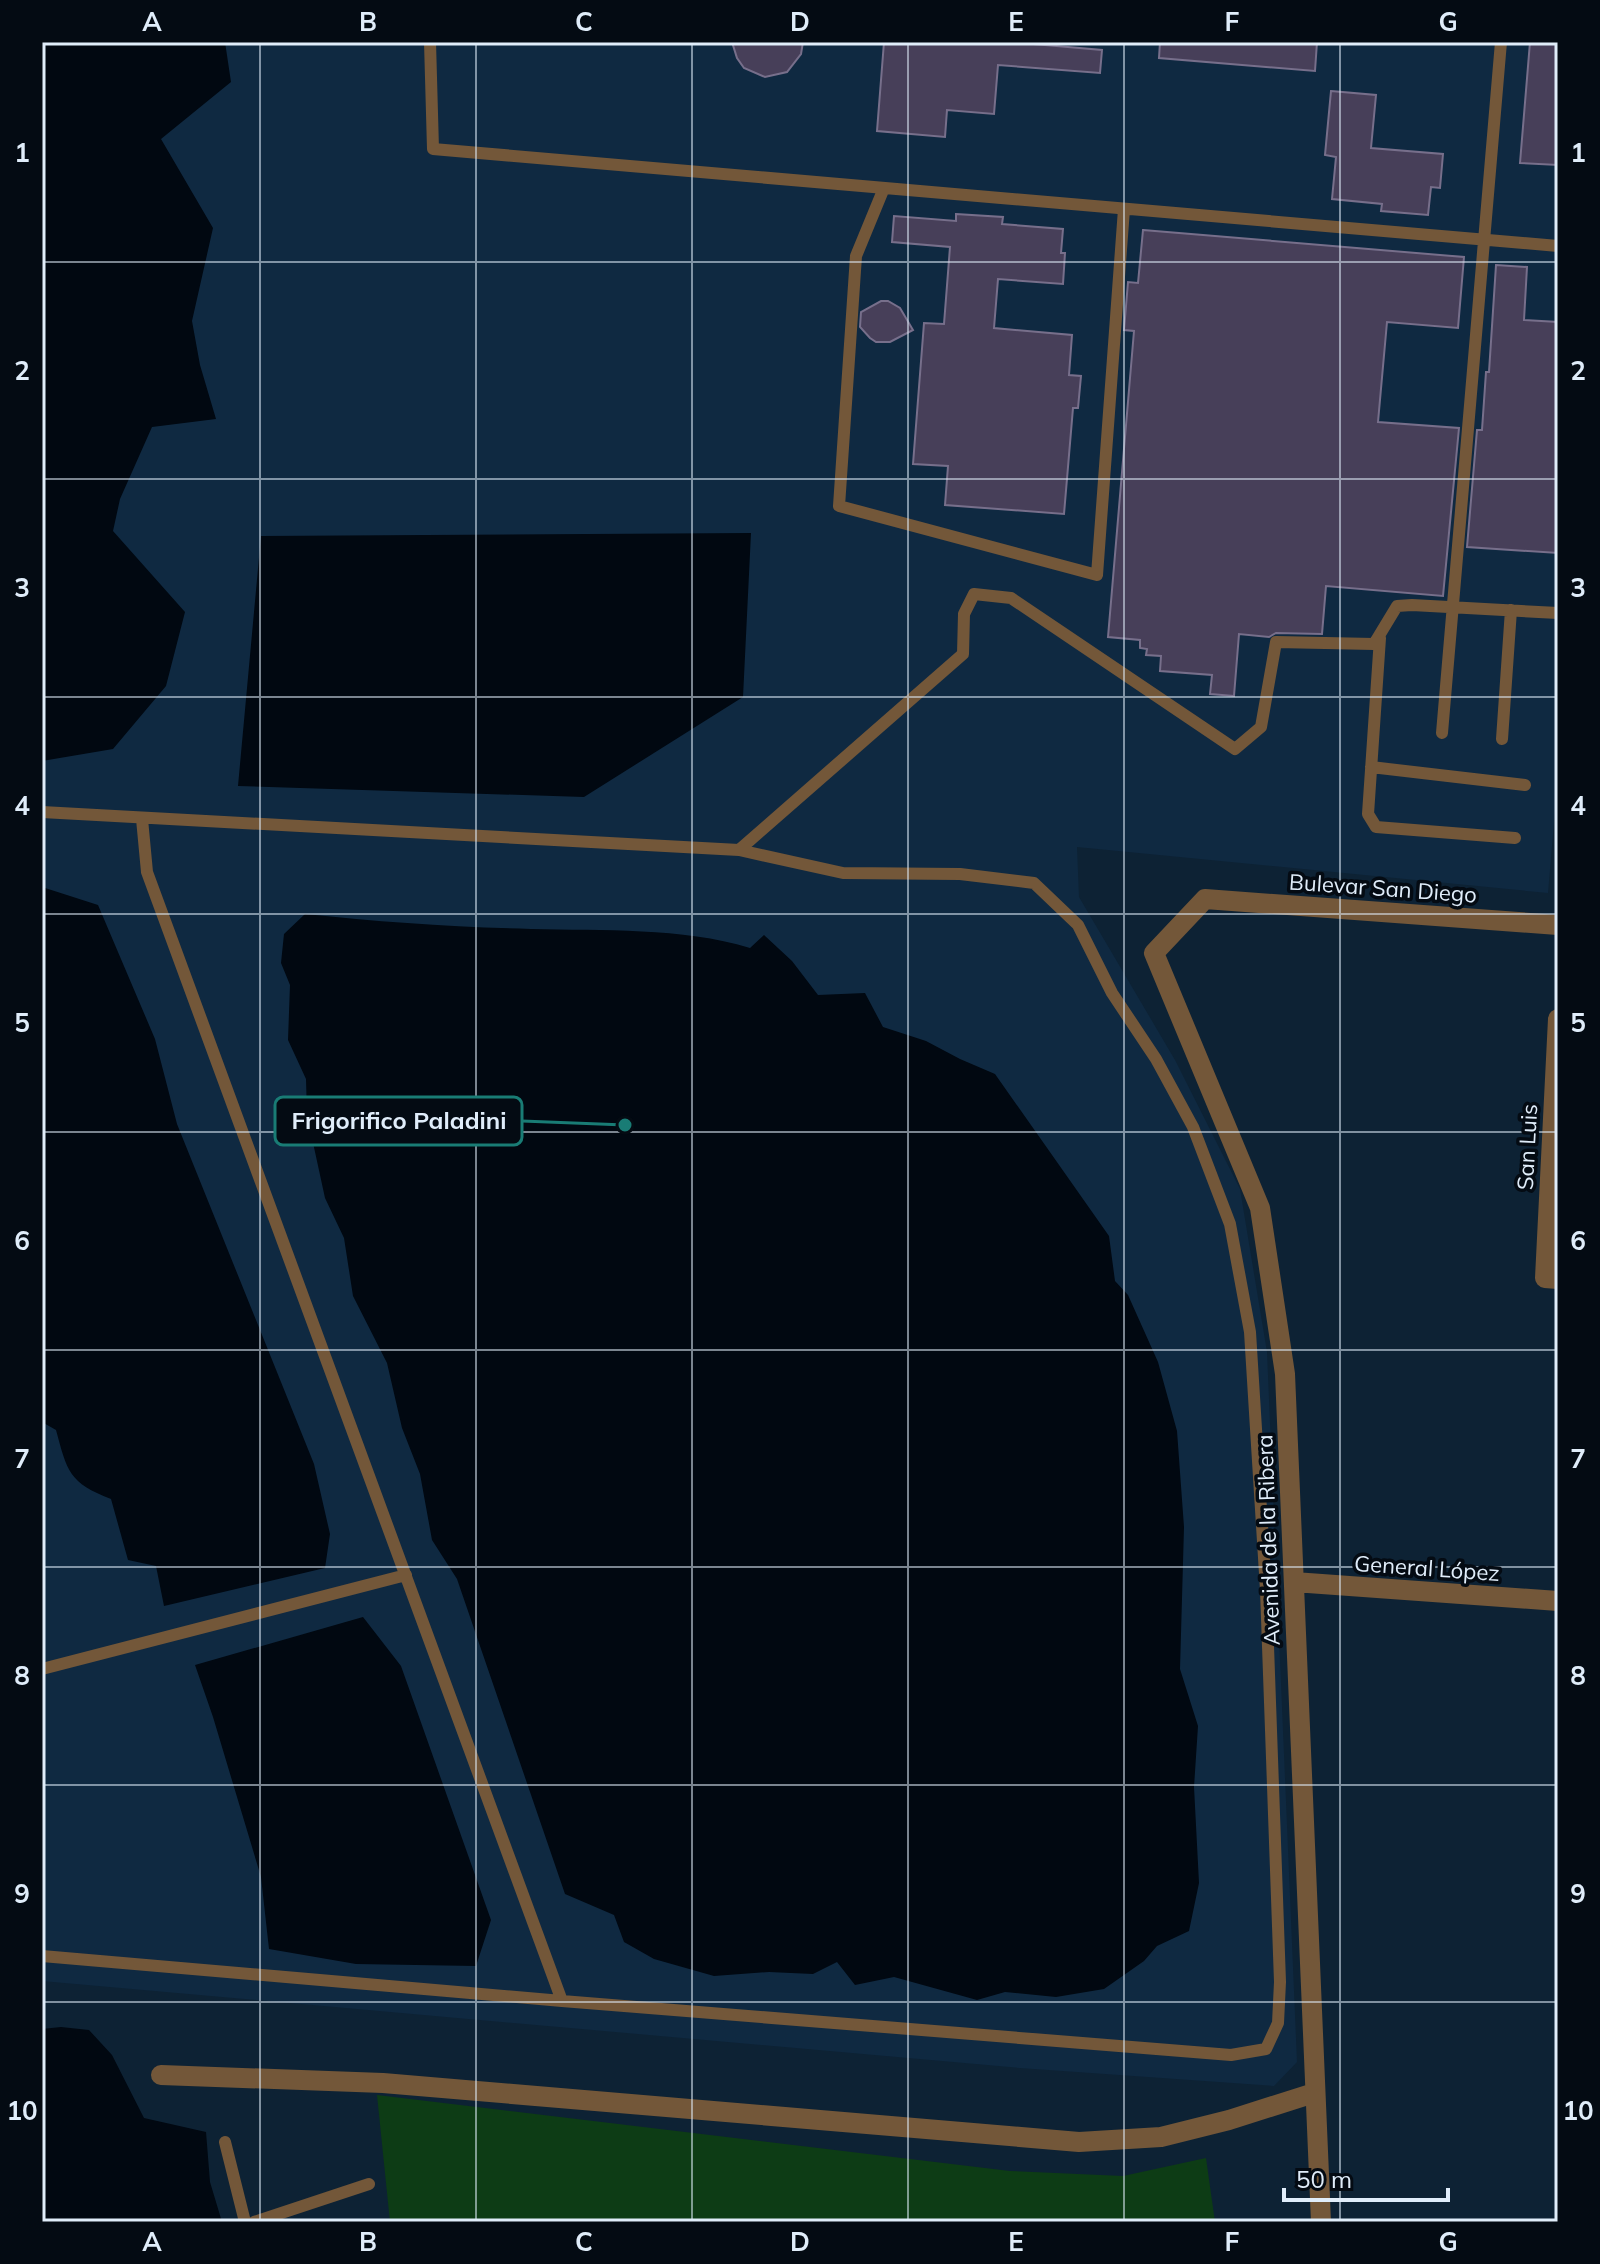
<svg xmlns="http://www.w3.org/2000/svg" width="1600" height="2264" viewBox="0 0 1600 2264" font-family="Mulish,sans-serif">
  <rect width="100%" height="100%" fill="#0d2234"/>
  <path fill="#0f2941" d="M42,42h1516v733l-10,118 -471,-46 2,50 96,163 65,129 27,163 30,710 -23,24 -254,-18 -978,-87z"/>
  <path fill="#0d3c15" d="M377,2095l633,76 113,5 83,-18 9,64h-825z"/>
  <path fill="#010811" d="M42,42h183l6,40 -70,57 52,89 -21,93 8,44 16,54 -64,8 -32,72 -7,32 72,81 -19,74 -53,63 -71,12z
    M751,533l-8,164 -159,100 -346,-11 23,-250z
    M42,887l56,18 57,134 22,85 137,340 16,70 -5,34 -161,38 -8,-40 -28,-6 -17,-61c-42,-16 -44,-28 -55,-69l-14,-8z
    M305,914c75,8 150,13 226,15 72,2 150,-2 219,19l14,-13 28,26 26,34 47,-2 18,34 43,14 34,18 35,15 114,162 6,45 13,14 30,67 19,69 7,96 -4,142 18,57 -4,61 5,96 -10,48 -32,15 -13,15 -40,28 -48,8 -51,-5 -28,8 -83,-23 -39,8 -18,-23 -24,12 -44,-2 -55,4 -60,-17 -30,-17 -10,-27 -49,-21 -108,-315 -25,-39 -12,-66 -18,-46 -15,-65 -34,-67 -9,-58 -19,-40 -18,-83 -1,-36 -18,-39 2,-55 -9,-22 3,-29z
    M363,1617l38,49 90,254 -15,46 -120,-2 -87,-15 -8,-72 -48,-160 -18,-52z
    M61,2027l28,3 23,25 32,63 62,14 4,50 12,40h-180v-193z"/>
  <path fill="#473f59" stroke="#776f8b" stroke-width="2" d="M732,42h71l-2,12 -14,18 -22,5 -21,-9 -7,-10z
    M884,42h126l92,8 -2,23 -102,-8 -4,49 -47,-4 -2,27 -68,-6z
    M1160,42h157l-2,29 -156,-13z
    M1530,42h28v123l-38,-2z
    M1331,91l45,4 -5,53 72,6 -3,34 -9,-1 -3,28 -47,-4 1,-7 -50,-5 4,-42 -11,-2z
    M956,214l47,3 -1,7 61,5 -2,24h4l-2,31 -65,-5 -4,49 78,7 -3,40 12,1 -3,32h-5l-9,106 -119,-9 3,-39 -35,-2 11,-141 20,1 6,-77 -58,-5 2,-26 62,5z
    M1143,230l321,27 -6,71 -71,-6 -9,100 81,6 -16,168 -117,-10 -4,48 -46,-1 -7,4 -30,-3 -5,62 -24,-2 2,-19 -52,-4 1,-15 -15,-1 1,-6 -7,-1v-8l-32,-3 26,-306 -10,-1 4,-48 10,1z
    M1496,265l31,2 -3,53 34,2v231l-91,-6 10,-117h5l4,-58h3z
    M881,301h7l12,7 13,22 -23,12h-14l-6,-4 -10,-11 1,-15z"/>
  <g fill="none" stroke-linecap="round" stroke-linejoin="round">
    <path stroke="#735739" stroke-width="12" d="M430,42l3,107 1125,97
      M884,188l-28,68 -17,250 258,69 27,-366
      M1380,638l-12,176 8,13 139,11
      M1442,733l59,-691
      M1502,739l9,-129
      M1371,767l154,18
      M42,812l697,38 104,23 117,1 74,9 44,42 34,68 44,66 37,68 37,97 20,108 16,258 14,392 -2,41 -12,26 -35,6 -669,-54 -520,-45
      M142,819l5,53 415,1129
      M739,850l224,-196 1,-40 10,-20 37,4 224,151 26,-22 15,-85 98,2 23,-38 15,-1 146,8
      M42,1669l364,-94
      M225,2142l20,80
      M254,2222l115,-38"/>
    <path stroke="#735739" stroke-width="20" d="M1558,1019l-13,259 13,1
      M1294,1582l264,19
      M161,2075l222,8 696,59 82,-5 68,-17 85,-27
      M1321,2222l-36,-848 -25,-166 -106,-255 51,-54 353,26"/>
  </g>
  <path fill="none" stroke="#e0edfa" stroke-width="2" stroke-opacity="0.55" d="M260,42v2180M476,42v2180M692,42v2180M908,42v2180M1124,42v2180M1340,42v2180M42,262h1516M42,479h1516M42,697h1516M42,914h1516M42,1132h1516M42,1350h1516M42,1567h1516M42,1785h1516M42,2002h1516"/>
  <g text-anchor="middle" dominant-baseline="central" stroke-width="7" stroke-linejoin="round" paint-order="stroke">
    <g font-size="22" fill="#e0edfa" stroke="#040b13">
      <text transform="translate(1383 888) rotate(4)">Bulevar San Diego</text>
      <text transform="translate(1527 1147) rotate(-87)">San Luis</text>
      <text transform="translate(1268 1540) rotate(-92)">Avenida de la Ribera</text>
      <text transform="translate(1427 1568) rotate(4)">General López</text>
    </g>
  </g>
  <path fill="none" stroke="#197c75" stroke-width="3" d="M625 1125L522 1121"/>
  <circle fill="#197c75" stroke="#040b13" stroke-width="3" cx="625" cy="1125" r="8"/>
  <rect fill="#040b13" stroke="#197c75" stroke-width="3" x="275" y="1097" width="247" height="48" rx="8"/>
  <g font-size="24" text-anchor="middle" font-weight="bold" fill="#e0edfa">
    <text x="399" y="1129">Frigorifico Paladini</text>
  </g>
  <rect width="1600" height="2264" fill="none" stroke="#040b13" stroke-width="88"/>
  <path d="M1284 2188v12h164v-12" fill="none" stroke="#e0edfa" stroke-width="4"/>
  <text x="1296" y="2188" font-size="24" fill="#e0edfa" stroke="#040b13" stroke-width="6" paint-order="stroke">50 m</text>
  <rect x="44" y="44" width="1512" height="2176" fill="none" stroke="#e0edfa" stroke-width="3"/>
  <g font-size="26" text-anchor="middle" font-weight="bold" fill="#e0edfa">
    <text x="152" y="31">A</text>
    <text x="368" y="31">B</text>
    <text x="584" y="31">C</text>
    <text x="800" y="31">D</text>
    <text x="1016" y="31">E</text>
    <text x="1232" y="31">F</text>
    <text x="1448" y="31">G</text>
    <text x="22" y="162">1</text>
    <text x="1578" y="162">1</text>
    <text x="22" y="380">2</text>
    <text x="1578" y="380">2</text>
    <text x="22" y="597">3</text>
    <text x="1578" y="597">3</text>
    <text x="22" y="815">4</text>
    <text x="1578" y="815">4</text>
    <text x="22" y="1032">5</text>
    <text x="1578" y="1032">5</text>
    <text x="22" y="1250">6</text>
    <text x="1578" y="1250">6</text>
    <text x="22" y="1468">7</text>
    <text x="1578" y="1468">7</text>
    <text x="22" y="1685">8</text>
    <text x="1578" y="1685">8</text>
    <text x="22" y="1903">9</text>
    <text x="1578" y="1903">9</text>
    <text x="22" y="2120">10</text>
    <text x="1578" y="2120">10</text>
    <text x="152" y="2251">A</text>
    <text x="368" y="2251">B</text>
    <text x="584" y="2251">C</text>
    <text x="800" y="2251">D</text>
    <text x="1016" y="2251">E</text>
    <text x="1232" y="2251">F</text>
    <text x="1448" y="2251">G</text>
  </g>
</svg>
